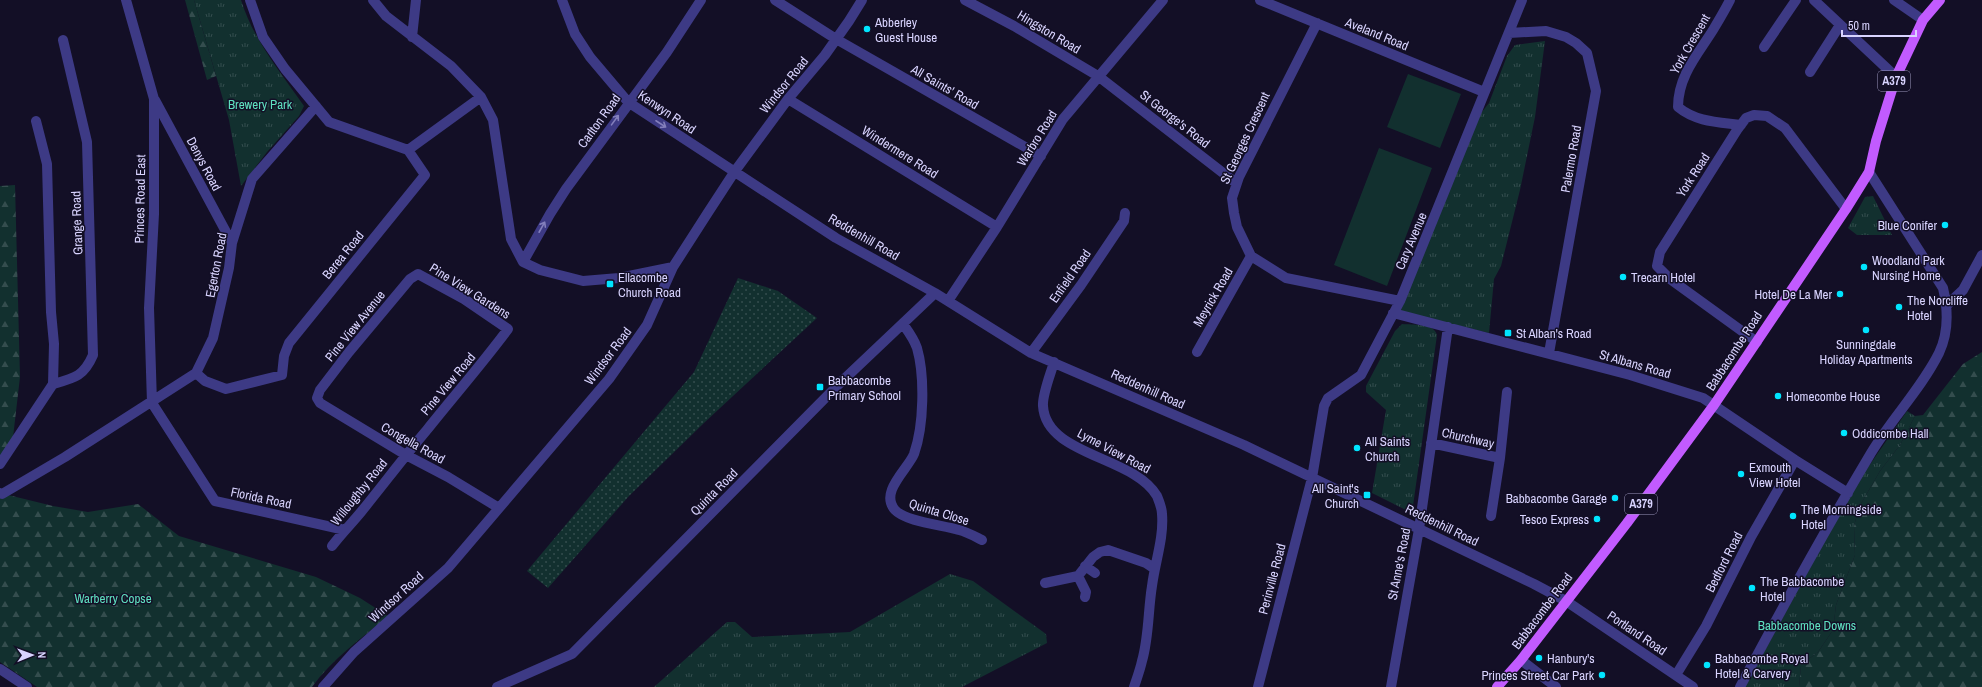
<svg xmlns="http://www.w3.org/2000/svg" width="1982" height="687" viewBox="0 0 1982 687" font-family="'Archivo Narrow',sans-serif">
  <defs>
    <pattern id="forest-firs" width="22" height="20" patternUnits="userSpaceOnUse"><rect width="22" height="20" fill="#12302f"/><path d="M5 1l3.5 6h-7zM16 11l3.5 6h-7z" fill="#344d4e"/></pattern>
    <pattern id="park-tufts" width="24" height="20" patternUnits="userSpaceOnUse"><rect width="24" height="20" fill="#12302f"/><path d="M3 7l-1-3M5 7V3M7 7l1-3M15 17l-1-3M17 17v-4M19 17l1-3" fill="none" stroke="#344d4e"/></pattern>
    <pattern id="garden-dots" width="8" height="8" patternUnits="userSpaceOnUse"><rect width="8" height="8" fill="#12302f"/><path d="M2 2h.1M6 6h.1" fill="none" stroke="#344d4e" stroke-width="1.8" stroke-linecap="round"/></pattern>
  </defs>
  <rect width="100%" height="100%" fill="#130f26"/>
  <path fill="#12302f" d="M1408,74l53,20 -21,54 -53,-21z
    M1379,148l53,20 -45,118 -53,-21z"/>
  <path fill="url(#forest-firs)" d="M185,0h9l22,76 -9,4z
    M15,185l5,192 -8,69 -12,18v-278z
    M1982,352v335h-183l2,-22 17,-13 15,-22 3,-25 19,-50 -1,-29 5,-19 21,-36 20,-26 15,-29 8,-1 40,-51z
    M0,493l53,13 35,6 50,-8 41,32 137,41 44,21 28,18c-26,22 -56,43 -76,71h-275l-37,-25z"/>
  <path fill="url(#park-tufts)" d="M194,0h47c12,39 39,72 63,106l-5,10 -32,36 -26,34 -12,-66z
    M1545,41l-10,76 -15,73 -19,76 -7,13 -5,54 -91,-22 79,-193 12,-15 18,-47 8,-11z
    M1873,196l19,39h-35l-9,-7 17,-31z
    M1402,324c11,1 32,-1 35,11l-25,178 -40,-20 14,-83 -20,-18v-6l29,-55z
    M1907,411l8,5 -15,29 -20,26 -21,36 -5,19 1,29 -19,50 -3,25 -15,22 -17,13 -2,22h-54l108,-198z
    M950,574l23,7 73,53 1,9 -85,44h-308l73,-65h8l17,15 98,-5z"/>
  <path fill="url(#garden-dots)" d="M738,278l40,13 39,27 -112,104 -76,74 -81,92 -21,-17 167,-199z"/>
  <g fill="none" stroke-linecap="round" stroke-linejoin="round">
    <path stroke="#3d3a85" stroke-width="10" d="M126,0l28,99v115l-5,94 3,95 63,98 130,29
      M250,0l13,37 22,32 44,53 79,28 73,-53
      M373,0l13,16 65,50 30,31 12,23 18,119 12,23 17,8 43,11 36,-3 54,-11
      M562,0l13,34 15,23 38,45 208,136 99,55 96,60 213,92 290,139 32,17 127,86
      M775,0l61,39 205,117
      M965,0l49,26 84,50 138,107
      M1260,0l224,92
      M1730,0c-5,10 -11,20 -17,30 -15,24 -35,46 -35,77 18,15 40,15 63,18
      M1814,0l82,77
      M1894,0l29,20
      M1317,23l-78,154 -7,21 2,15 3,14 14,29 35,22 114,23
      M1509,33l37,-2 20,6 10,6 11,10 9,38 -47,262
      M412,37l4,-37
      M1764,47l32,-47
      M1810,72l30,-47
      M788,99l209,128
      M155,100l77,143
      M523,262l27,-48 16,-25 101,-137 34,-52
      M948,301l49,-74 66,-108 100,-119
      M1947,305l16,-15 19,-35
      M1393,313l237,62 73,23 92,62 53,33
      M903,324c5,7 11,15 14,24 8,28 7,78 -3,106 -6,15 -35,38 -19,56 11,12 49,15 64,20 8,2 15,6 23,10
      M1757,342l-87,-63 -13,-13 3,-14 77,-122 9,-12 8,-3 13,1 18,12 61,81
      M1197,352l54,-96
      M1031,353l50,-68 43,-64 1,-8
      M1054,362c-3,11 -12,33 -11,44 3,50 91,50 114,90 2,5 5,12 5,18 2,24 -7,48 -10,72 -4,24 -3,51 -10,75 -2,9 -5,17 -8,26
      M196,373l9,8 21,8 56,-14 2,-19 5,-13 136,-168 -17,-25
      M53,384c22,-6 31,-8 40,-29l-6,-213 -24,-102
      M1431,443l69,15 -9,58
      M1500,458l7,-66
      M0,464l53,-80 1,-40 -3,-32 -4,-148 -11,-43
      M0,493l2,1 63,-37 131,-84 17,-35 16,-70 3,-25 20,-64 64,-73
      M332,546c9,-12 20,-23 29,-34 22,-27 43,-55 65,-81 27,-34 56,-67 82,-102l-44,-30 -46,-25 -8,5 -61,73 -29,38 -3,8 3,5 86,52 42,22 51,31
      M1085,566l10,7
      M1078,576l8,16 -1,5
      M1045,583l33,-7 15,-19 7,-5 8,-2 38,13 9,6
      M1521,660l35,27
      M0,669l27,18
      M1676,675l30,-49 45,-89 44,-77
      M323,687l31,-35 94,-84 161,-189 38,-54 26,-58 34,-53 28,-43 53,-72 37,-44 24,-34 13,-21
      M497,687l75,-33 267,-270 96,-91
      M1258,687l54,-209 12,-72 4,-8 33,-23 39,-74 122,-301
      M1391,687l28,-158 29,-202
      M1740,687c42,-79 85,-157 131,-234 21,-35 50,-64 68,-100 10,-21 9,-44 4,-65l-74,-116"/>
    <path stroke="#c25bff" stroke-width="10" d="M1497,687l24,-27 106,-137 87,-118 132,-196 23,-37 7,-31 20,-64 27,-57 17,-20"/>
  </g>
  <defs><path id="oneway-shaft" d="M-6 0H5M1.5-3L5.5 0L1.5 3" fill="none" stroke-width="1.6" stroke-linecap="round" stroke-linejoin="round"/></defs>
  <g stroke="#837fbc">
    <use href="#oneway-shaft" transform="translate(615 120) rotate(-54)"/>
    <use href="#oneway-shaft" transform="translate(661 124) rotate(33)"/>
    <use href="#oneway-shaft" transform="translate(542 227) rotate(-61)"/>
  </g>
  <g fill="#00e5ff" stroke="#130f26" stroke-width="1.5">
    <circle cx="867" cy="29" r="4"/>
    <circle cx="1945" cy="225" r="4"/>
    <circle cx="1864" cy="267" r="4"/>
    <circle cx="1623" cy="277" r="4"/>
    <rect x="606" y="280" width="8" height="8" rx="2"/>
    <circle cx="1840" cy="294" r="4"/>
    <circle cx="1899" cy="307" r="4"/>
    <circle cx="1866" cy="330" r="4"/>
    <rect x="1504" y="329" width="8" height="8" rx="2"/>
    <rect x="816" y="383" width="8" height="8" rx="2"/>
    <circle cx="1778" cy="396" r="4"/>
    <circle cx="1844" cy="433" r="4"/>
    <circle cx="1357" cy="448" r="4"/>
    <circle cx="1741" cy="474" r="4"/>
    <rect x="1363" y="491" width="8" height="8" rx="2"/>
    <circle cx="1615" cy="498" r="4"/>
    <circle cx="1793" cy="516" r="4"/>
    <circle cx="1597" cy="519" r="4"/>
    <circle cx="1752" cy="588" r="4"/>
    <circle cx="1539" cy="658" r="4"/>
    <circle cx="1707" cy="665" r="4"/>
    <circle cx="1602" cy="675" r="4"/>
  </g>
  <g text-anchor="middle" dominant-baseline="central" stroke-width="3" stroke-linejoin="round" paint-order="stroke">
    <g fill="#130f26" stroke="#9e99be" stroke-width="1">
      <rect x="1878" y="71" width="32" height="20" rx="3"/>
      <rect x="1625" y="494" width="32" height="20" rx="3"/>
    </g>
    <g font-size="12" font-weight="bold" fill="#d9d4ff">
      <text x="1894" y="81">A379</text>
      <text x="1641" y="504">A379</text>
    </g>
    <g font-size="13" fill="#d9d4ff" stroke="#130f26" text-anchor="start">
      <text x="875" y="22">Abberley<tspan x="875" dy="15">Guest House</tspan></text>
      <text x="1937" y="225" text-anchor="end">Blue Conifer</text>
      <text x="1872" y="260">Woodland Park<tspan x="1872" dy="15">Nursing Home</tspan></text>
      <text x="618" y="277">Ellacombe<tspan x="618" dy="15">Church Road</tspan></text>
      <text x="1631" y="277">Trecarn Hotel</text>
      <text x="1832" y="294" text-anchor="end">Hotel De La Mer</text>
      <text x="1907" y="300">The Norcliffe<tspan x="1907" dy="15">Hotel</tspan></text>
      <text x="1516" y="333">St Alban's Road</text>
      <text x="1866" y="344" text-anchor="middle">Sunningdale<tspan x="1866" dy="15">Holiday Apartments</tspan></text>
      <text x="828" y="380">Babbacombe<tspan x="828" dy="15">Primary School</tspan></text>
      <text x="1786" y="396">Homecombe House</text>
      <text x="1852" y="433">Oddicombe Hall</text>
      <text x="1365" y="441">All Saints<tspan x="1365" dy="15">Church</tspan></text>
      <text x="1749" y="467">Exmouth<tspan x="1749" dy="15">View Hotel</tspan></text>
      <text x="1359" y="488" text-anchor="end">All Saint's<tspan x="1359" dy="15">Church</tspan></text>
      <text x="1607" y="498" text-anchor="end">Babbacombe Garage</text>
      <text x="1801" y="509">The Morningside<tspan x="1801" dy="15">Hotel</tspan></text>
      <text x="1589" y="519" text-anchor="end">Tesco Express</text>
      <text x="1760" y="581">The Babbacombe<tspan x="1760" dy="15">Hotel</tspan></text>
      <text x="1547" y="658">Hanbury's</text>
      <text x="1715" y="658">Babbacombe Royal<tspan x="1715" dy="15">Hotel &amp; Carvery</tspan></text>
      <text x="1594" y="675" text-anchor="end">Princes Street Car Park</text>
    </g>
    <g font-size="13" fill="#d9d4ff" stroke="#130f26">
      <text transform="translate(1049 32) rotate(31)">Hingston Road</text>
      <text transform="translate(1377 34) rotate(22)">Aveland Road</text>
      <text transform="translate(1690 44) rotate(-60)">York Crescent</text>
      <text transform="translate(784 85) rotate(-51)">Windsor Road</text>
      <text transform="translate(945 87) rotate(30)">All Saints' Road</text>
      <text transform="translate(667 112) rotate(34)">Kenwyn Road</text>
      <text transform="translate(1175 119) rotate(38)">St George's Road</text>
      <text transform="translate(599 121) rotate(-54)">Carlton Road</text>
      <text transform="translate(1037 138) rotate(-58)">Warbro Road</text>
      <text transform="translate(1245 138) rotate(-65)">St Georges Crescent</text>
      <text transform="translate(900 152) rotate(32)">Windermere Road</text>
      <text transform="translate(1571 159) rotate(-80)">Palermo Road</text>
      <text transform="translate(204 164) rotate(62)">Denys Road</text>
      <text transform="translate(1693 175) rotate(-57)">York Road</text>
      <text transform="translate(140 199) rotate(-89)">Princes Road East</text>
      <text transform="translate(77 223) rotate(-92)">Grange Road</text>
      <text transform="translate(864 237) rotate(30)">Reddenhill Road</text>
      <text transform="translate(1411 241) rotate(-67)">Cary Avenue</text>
      <text transform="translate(343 255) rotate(-51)">Berea Road</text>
      <text transform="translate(216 265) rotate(-79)">Egerton Road</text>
      <text transform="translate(1070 276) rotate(-55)">Enfield Road</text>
      <text transform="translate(470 291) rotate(32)">Pine View Gardens</text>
      <text transform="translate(1213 297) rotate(-60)">Meyrick Road</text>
      <text transform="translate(355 326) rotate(-51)">Pine View Avenue</text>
      <text transform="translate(1734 351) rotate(-57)">Babbacombe Road</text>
      <text transform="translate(608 356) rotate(-53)">Windsor Road</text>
      <text transform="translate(1635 364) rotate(16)">St Albans Road</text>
      <text transform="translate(448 384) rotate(-50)">Pine View Road</text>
      <text transform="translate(1148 389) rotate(24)">Reddenhill Road</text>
      <text transform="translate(1468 438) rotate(13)">Churchway</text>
      <text transform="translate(413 443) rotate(29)">Congella Road</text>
      <text transform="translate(1114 451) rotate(28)">Lyme View Road</text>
      <text transform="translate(359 492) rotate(-51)">Willoughby Road</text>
      <text transform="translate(714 492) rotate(-45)">Quinta Road</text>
      <text transform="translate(261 498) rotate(12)">Florida Road</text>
      <text transform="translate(939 512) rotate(17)">Quinta Close</text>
      <text transform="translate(1442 525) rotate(26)">Reddenhill Road</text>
      <text transform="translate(1724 562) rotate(-63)">Bedford Road</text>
      <text transform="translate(1399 564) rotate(-79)">St Anne's Road</text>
      <text transform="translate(1272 579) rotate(-75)">Perinville Road</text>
      <text transform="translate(396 597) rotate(-42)">Windsor Road</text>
      <text transform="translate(1542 611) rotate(-53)">Babbacombe Road</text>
      <text transform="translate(1637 633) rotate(34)">Portland Road</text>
    </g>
    <g font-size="13" fill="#5fe0c0" stroke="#130f26">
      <text x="260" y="104">Brewery Park</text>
      <text x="113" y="598">Warberry Copse</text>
      <text x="1807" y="625">Babbacombe Downs</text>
    </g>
  </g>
  <g transform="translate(32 655) rotate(89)" stroke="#130f26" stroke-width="3" paint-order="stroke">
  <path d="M0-3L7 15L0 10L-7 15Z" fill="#d9d4ff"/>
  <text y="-6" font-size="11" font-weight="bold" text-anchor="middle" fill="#d9d4ff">N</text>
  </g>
  <path d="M1842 30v6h74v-6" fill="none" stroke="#d9d4ff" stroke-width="2"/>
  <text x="1848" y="30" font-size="12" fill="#d9d4ff" stroke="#130f26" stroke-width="3" paint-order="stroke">50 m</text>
</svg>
